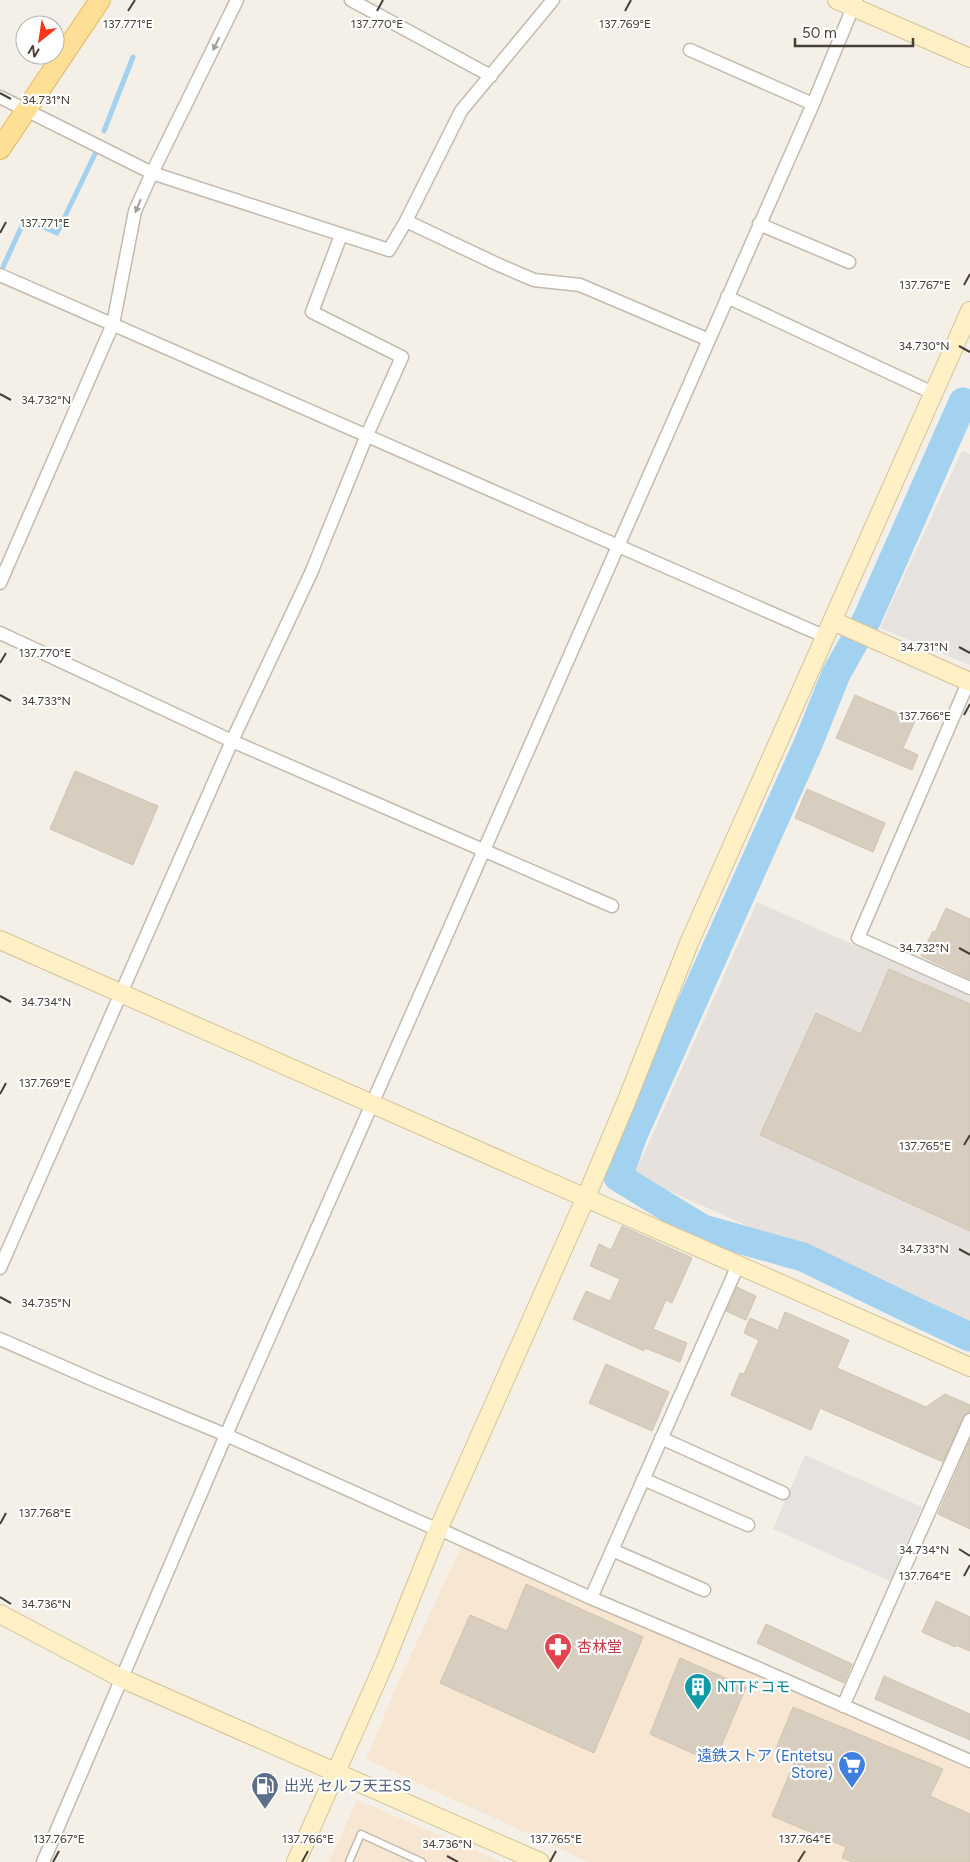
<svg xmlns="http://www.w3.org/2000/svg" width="970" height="1862" viewBox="0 0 970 1862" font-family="Figtree,'Noto Sans JP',sans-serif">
  <rect width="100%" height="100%" fill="#f4f0e7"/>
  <path fill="#f6e6d2" d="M461,1547l509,220v95h-381l-223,-103 35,-83z
    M357,1800l145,62h-173z"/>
  <path fill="#e6e1dc" d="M757,902l213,94v330l-336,-151z"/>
  <path fill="#e5e2df" d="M962,451l8,3v211l-90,-37z
    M805,1455l117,52 -32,74 -117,-52z"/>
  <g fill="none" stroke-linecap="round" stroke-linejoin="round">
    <path stroke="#a3d2f1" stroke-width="5" d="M104,131l29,-74
      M3,267l22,-48 32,14 38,-79"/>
    <path stroke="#a3d2f1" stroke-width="29" d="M963,402l-96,217 -31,55 -28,70 -175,391 -15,42 85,52 100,28 109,53 58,27"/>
  </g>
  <path fill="#d8cec0" stroke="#d0c3b0" d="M855,695l60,26 -12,27 15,7 -6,15 -76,-32z
    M75,771l83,35 -25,59 -83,-36z
    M807,789l78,34 -12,29 -78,-34z
    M946,908l24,11v60l-49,-23 12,-25 2,1z
    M889,969l81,35v227l-210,-96 56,-122 45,21z
    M622,1226l70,32 -20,45 -6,-3 -13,29 34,14 -7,19 -35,-14 -1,3 -71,-32 13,-28 24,10 10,-22 -30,-13 9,-22 12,6z
    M737,1287l19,9 -10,24 -20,-9z
    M785,1312l64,28 -12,28 89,39 19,-13 25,11v7l-4,1 -3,4 -20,45 -123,-54 -9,22 -80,-35 9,-22 4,1 15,-34 -15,-7 6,-15 28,12z
    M606,1364l63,28 -17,39 -63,-28z
    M970,1440v89l-32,-15z
    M526,1584l117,53 -49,116 -154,-70 30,-68 37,16z
    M936,1601l34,16v34l-15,-6v2l-33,-15z
    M766,1624l86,40 -8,19 -87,-40z
    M680,1658l66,29 -32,76 -64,-29z
    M884,1676l86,38v26l-95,-41z
    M793,1707l150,62 -13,27 40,18v48h-117l-11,-4 4,-11 -74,-31 24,-58 -20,-9z"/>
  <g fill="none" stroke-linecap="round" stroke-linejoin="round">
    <defs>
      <path id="lane" d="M349,1862l12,-28 61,28"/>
      <path id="street" d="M351,0l140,76
        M690,50l123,54
        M0,97l152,76 237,77 17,-29 55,-110 92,-111
        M406,221l93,44 35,15 46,5 129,55
        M759,224l90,38
        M0,275l826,362
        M727,297l206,96
        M0,583l113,-259 22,-113 17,-38 85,-173
        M0,633l232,108 380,165
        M970,678l-112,260 112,50
        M0,1268l232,-527 79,-168 56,-138 35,-78 -90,-45 29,-77
        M0,1339l98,43 128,53 212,95
        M661,1438l122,55
        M643,1479l105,46
        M439,1529l152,69 162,68 217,95
        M612,1550l92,40
        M591,1598l147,-333
        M843,1706l127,-286
        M43,1862l183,-427 587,-1331 43,-104"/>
      <path id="secondary" d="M837,0l133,58
        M833,621l137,61
        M0,940l970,427
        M0,1614l121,64 419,184
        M296,1862l89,-200 53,-132 148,-333 41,-97 62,-157 281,-632"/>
      <path id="primary" d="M0,149l100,-149"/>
    </defs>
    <use href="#lane" stroke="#c2baad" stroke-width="9"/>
    <use href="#street" stroke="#c2baad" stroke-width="15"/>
    <use href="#secondary" stroke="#d4c397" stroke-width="20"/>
    <use href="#primary" stroke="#e4bc65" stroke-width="22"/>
    <use href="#lane" stroke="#fff" stroke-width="6"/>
    <use href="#street" stroke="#fff" stroke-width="12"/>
    <use href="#secondary" stroke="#fff0c6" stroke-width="18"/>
    <use href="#primary" stroke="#fedf96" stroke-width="20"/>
  </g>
  <defs><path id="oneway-solid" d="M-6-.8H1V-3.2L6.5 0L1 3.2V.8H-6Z" transform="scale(1.25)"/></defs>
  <g fill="#a3a09a">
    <use href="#oneway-solid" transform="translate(216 44) rotate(116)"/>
    <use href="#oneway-solid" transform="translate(138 206) rotate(112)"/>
  </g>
  <path fill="none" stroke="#474036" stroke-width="2" d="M128,11l7,-11M377,11l6,-11M625,11l6,-11M0,93l11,6M0,233l6,-11M964,285l6,-11M959,346l11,6M0,394l11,6M959,647l11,6M0,663l6,-10M0,695l11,6M964,715l6,-11M959,948l11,6M0,996l11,6M0,1094l6,-11M964,1145l6,-10M959,1249l11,6M0,1297l11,6M0,1524l6,-11M959,1549l11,7M964,1576l6,-11M0,1597l11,7M447,1856l11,6M53,1862l6,-11M302,1862l6,-11M550,1862l6,-11M798,1862l7,-11"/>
  <defs>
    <symbol id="pharmacy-pin" viewBox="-11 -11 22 30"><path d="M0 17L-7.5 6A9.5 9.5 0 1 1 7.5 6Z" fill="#e0444e" stroke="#fff"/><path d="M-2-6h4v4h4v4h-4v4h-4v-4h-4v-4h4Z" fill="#fff"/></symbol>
    <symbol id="building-pin" viewBox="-11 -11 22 30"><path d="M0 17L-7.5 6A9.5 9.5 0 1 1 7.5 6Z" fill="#0f9aa8" stroke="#fff"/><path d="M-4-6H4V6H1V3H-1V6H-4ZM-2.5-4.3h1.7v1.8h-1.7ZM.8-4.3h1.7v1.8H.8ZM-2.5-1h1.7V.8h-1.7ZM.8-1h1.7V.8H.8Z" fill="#fff"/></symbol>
    <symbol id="supermarket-pin" viewBox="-11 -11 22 30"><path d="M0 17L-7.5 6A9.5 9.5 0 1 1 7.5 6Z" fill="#3f7fe0" stroke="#fff"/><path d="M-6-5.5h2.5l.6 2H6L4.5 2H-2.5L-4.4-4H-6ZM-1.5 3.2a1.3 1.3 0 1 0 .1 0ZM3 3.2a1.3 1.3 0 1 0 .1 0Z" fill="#fff"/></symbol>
    <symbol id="fuel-pin" viewBox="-11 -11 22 30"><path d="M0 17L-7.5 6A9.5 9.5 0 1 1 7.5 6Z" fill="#5c6f8a" stroke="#fff"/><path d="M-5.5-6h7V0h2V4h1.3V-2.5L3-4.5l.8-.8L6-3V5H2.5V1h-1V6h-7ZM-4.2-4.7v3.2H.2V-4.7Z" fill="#fff"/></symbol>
  </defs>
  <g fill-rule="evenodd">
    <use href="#pharmacy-pin" x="542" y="1631" width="32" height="43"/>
    <use href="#building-pin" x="682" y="1671" width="32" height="43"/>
    <use href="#supermarket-pin" x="836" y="1749" width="32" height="43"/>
    <use href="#fuel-pin" x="249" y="1770" width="32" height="43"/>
  </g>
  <g text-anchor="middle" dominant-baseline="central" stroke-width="4.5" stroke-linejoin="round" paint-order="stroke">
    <g font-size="15" fill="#be3a42" stroke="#fff" text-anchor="start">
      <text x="577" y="1647">杏林堂</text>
    </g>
    <g font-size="15" fill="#0d838f" stroke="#fff" text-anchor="start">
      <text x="717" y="1687">NTTドコモ</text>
    </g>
    <g font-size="15" fill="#366cbe" stroke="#fff" text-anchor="end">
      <text x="833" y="1756">遠鉄ストア (Entetsu<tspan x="833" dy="17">Store)</tspan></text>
    </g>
    <g font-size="15" fill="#4e5e75" stroke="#fff" text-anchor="start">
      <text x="284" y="1786">出光 セルフ天王SS</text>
    </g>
  </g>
  <g font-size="12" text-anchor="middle" fill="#474036" stroke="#fff" stroke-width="4.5" stroke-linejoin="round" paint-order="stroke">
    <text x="128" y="28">137.771°E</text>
    <text x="377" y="28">137.770°E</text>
    <text x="625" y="28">137.769°E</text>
    <text x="46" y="104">34.731°N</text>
    <text x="45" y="227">137.771°E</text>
    <text x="925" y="289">137.767°E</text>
    <text x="924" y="350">34.730°N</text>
    <text x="46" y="404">34.732°N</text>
    <text x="924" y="651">34.731°N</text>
    <text x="45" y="657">137.770°E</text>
    <text x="46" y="705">34.733°N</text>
    <text x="925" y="720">137.766°E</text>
    <text x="924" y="952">34.732°N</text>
    <text x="46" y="1006">34.734°N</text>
    <text x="45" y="1087">137.769°E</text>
    <text x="925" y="1150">137.765°E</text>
    <text x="924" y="1253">34.733°N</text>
    <text x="46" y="1307">34.735°N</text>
    <text x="45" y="1517">137.768°E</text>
    <text x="924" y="1554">34.734°N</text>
    <text x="925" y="1580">137.764°E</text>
    <text x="46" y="1608">34.736°N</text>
    <text x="59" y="1843">137.767°E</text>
    <text x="308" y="1843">137.766°E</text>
    <text x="556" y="1843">137.765°E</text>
    <text x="805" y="1843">137.764°E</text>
    <text x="447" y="1848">34.736°N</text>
  </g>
  <g transform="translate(40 40) rotate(210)"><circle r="24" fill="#ffffff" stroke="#b5b3af"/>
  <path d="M0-4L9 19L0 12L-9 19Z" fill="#fa3518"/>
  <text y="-8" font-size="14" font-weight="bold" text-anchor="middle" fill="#474036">N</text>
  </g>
  <path d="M795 38v8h118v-8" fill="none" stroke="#474036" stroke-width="2.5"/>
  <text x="802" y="38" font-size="15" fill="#474036" stroke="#ffffff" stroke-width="4" paint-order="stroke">50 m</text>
</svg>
